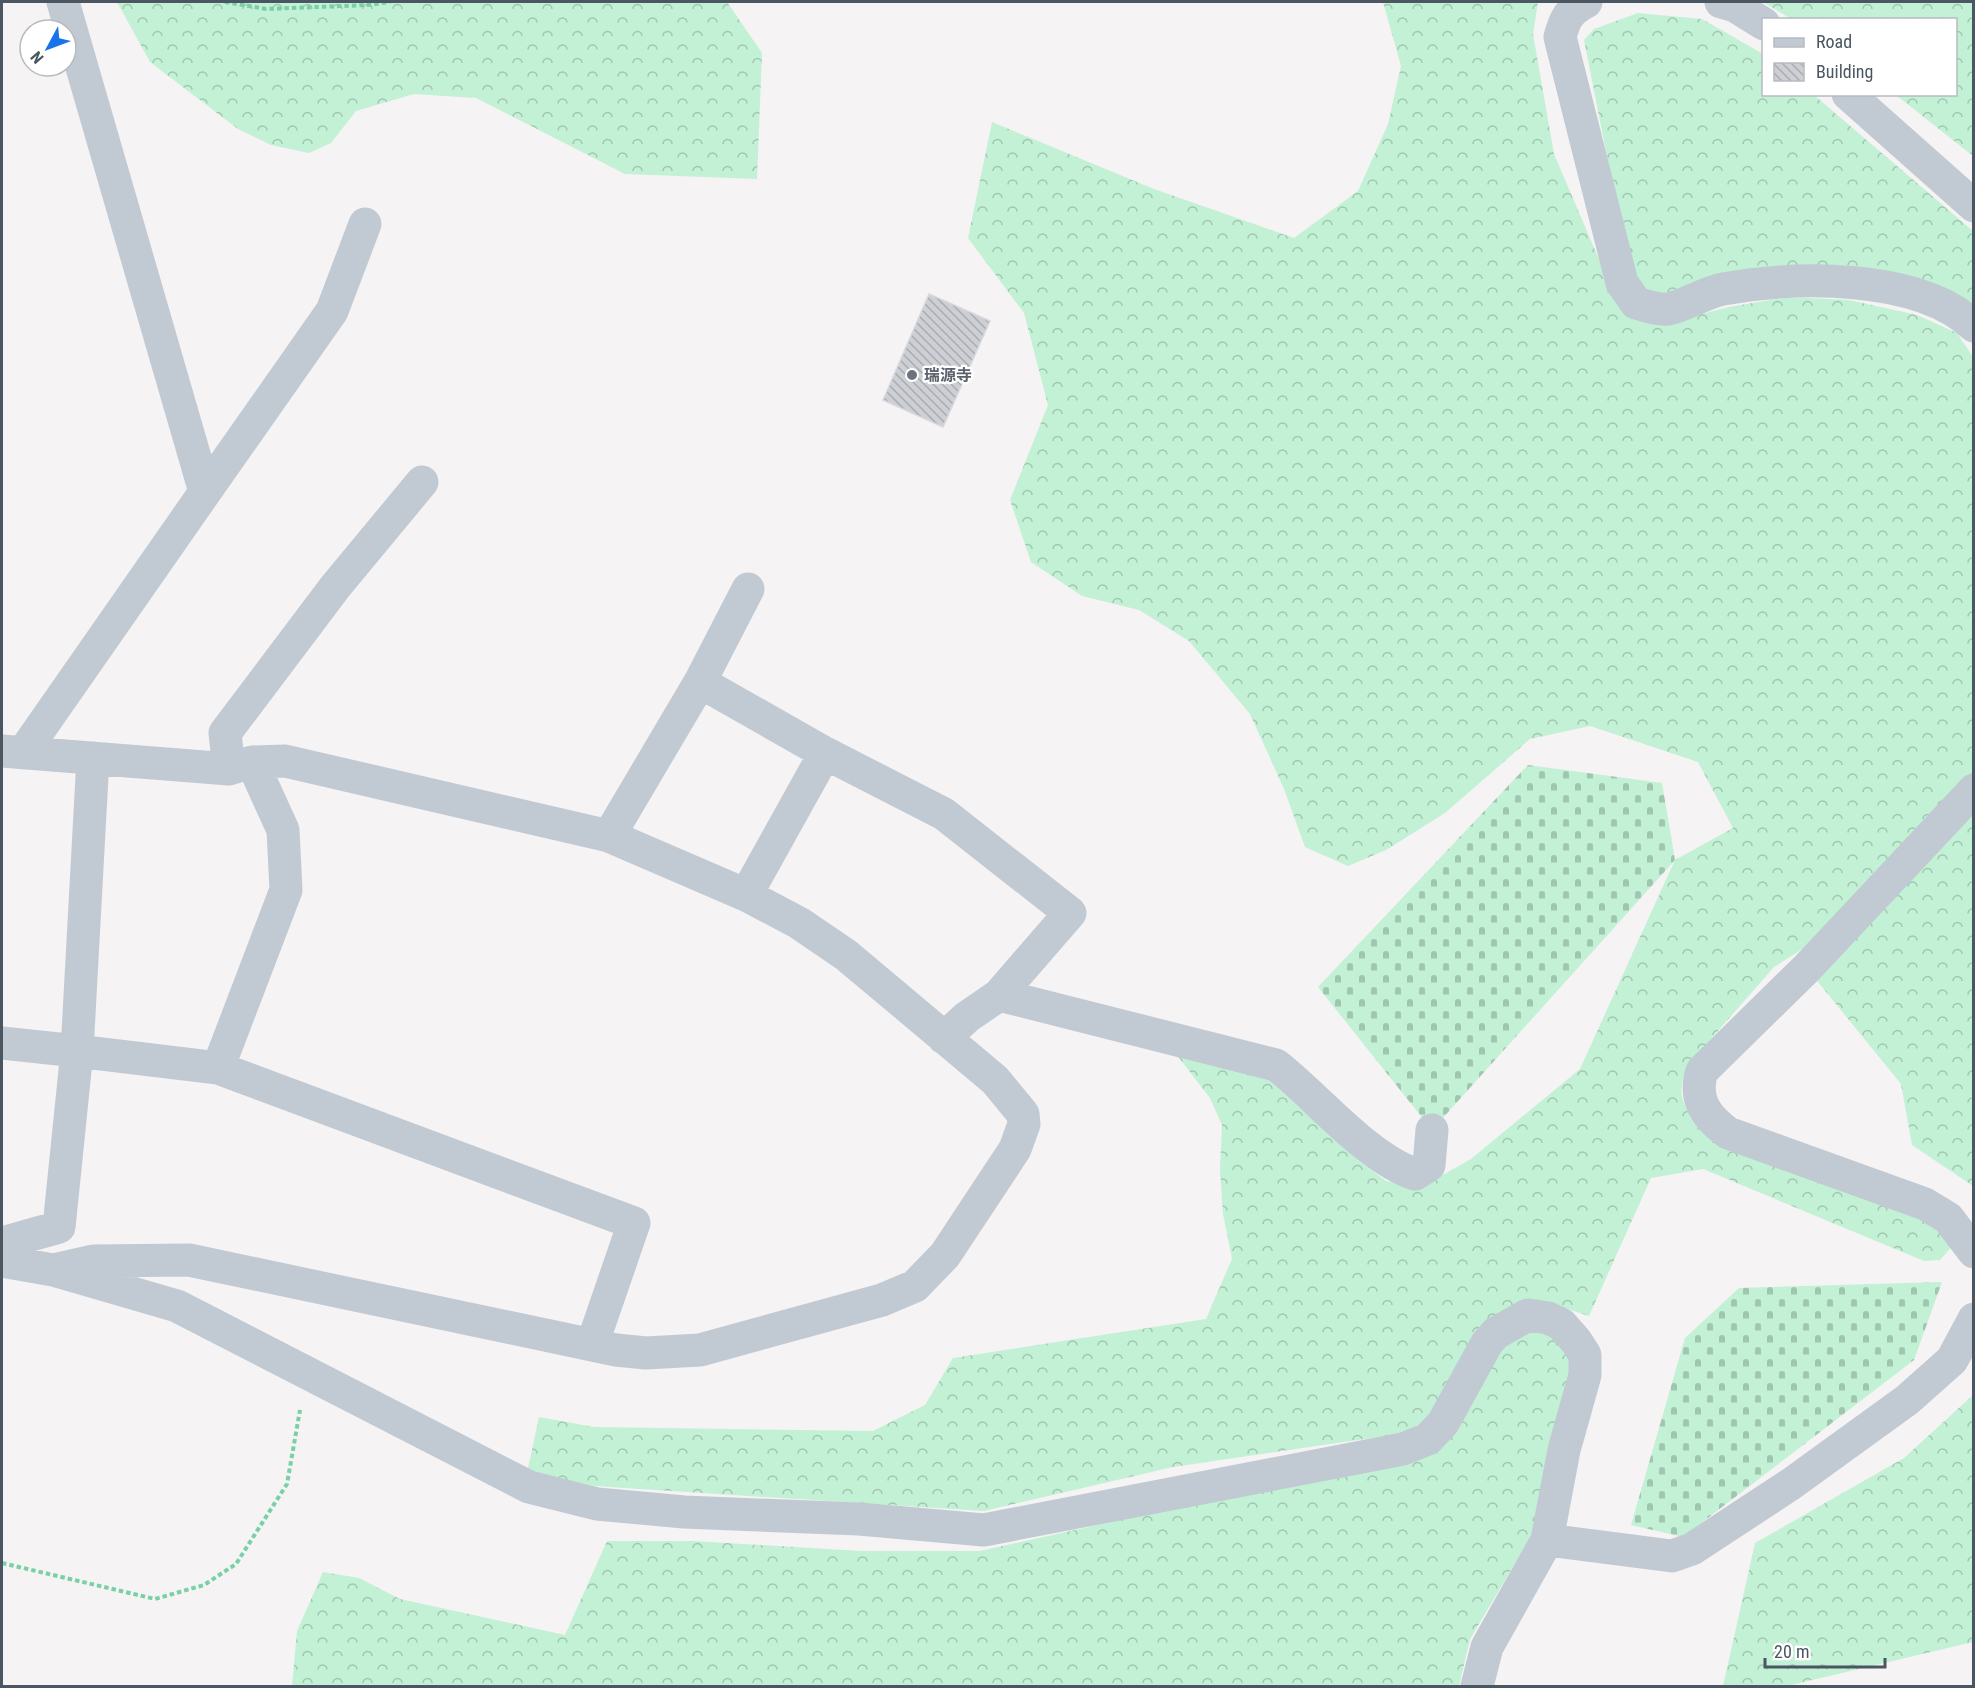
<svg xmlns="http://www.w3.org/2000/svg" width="1975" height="1688" viewBox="0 0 1975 1688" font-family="'Roboto Condensed','Noto Sans JP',sans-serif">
  <defs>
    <pattern id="forest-crowns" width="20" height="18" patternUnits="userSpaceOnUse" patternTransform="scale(1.5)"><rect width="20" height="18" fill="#c3f1d5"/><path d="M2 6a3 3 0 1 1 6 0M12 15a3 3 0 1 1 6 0" fill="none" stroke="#a0c6b0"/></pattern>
    <pattern id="cemetery-stones" width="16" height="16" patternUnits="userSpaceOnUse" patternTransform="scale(1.5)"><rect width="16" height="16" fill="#c3f1d5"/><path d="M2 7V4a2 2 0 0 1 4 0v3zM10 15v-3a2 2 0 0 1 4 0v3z" fill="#a0c6b0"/></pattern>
    <pattern id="building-back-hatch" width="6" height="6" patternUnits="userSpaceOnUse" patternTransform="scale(1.5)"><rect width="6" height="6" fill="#cdcfd5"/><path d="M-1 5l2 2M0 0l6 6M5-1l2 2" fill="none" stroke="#a8abb0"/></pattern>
  </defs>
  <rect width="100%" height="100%" fill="#f5f3f3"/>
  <path fill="url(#forest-crowns)" d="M117,2h610l35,51 -5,126 -132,-5 -149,-76 -62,-4 -58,17 -25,32 -22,10 -38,-8 -33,-16 -88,-67z
    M1383,2h155l-5,32 21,120 56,131 20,29 18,10 22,-2 59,-15 59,-10 61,3 68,15 40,18 16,24v416l-161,170 -38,24 -85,97c-12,27 -9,33 4,58l219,86 43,35 -15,17 -16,1 -221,-92 -52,9 -62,138 -45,-15 -124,130 -247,36 -189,44 -390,-25 -67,-13 12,-56 55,10 279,4 52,-26 28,-47 253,-39 26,-60 -9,-45 -3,-44 2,-45 -12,-27 -37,-48 91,26 95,85 27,20 34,7 51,-29 109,-90 95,-209 58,-32 -35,-66 -108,-36 -60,13 -85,74 -59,37 -38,16 -43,-19 -21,-58 -34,-75 -61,-73 -50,-31 -57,-14 -51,-34 -21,-62 38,-95 -24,-92 -56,-75 24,-116 162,67 140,49 64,-47 30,-67 13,-58z
    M1763,2h210v154l-77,-61 60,-1v-74l-165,-1z
    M1638,13l64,6 61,35 1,40 50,1 159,136v80l-26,-19 -282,8 -23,-9 -11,-13 -47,-238 10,-11z
    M1973,802v384l-61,-41 -11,-61 -87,-107z
    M1550,1329l26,30 -43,174 -63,106 -11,47h-1167l5,-55 26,-59 36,6 41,21 165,36 42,-94h86l168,10h119l424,-94 92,-109 19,-17z
    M1973,1395v247l-186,44h-64l32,-143 149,-85z"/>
  <path fill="url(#cemetery-stones)" d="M1528,765l134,18 13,77 -243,270 -114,-143z
    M1942,1282l-28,78 -231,177 -52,-12 54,-187 54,-50z"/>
  <path fill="url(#building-back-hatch)" stroke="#d7d9de" stroke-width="1.5" d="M929,294l61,27 -47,106 -60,-27z"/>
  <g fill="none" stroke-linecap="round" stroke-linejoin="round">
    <path stroke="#7ad0a6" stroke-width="4" stroke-dasharray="4.5 3" stroke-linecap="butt" d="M225,2l41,7 102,-4 22,-3
      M2,1563l153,36 49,-14 32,-21 51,-80 13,-74"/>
    <path stroke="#c1cad2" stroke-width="33" d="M1586,2c-17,9 -21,16 -26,35l62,246 14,20c10,3 22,7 32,6 14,-2 38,-17 55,-20 72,-13 195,-16 251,37
      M1721,2l14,4 29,18
      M1848,94l126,112
      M205,492l127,-181 33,-87
      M700,682l125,71
      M2,751l227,18 23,-7 33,-1 324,75 137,59 53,28 47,32 149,125 28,34 1,10 -9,25 -70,106 -30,31 -33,14 -182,50 -54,3 -30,-3 -427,-90 -96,1 -40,9
      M23,753l182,-261 -142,-490
      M93,758l-16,293 141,17
      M252,762l31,68 3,60 -68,178 416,155 -42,122
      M229,769l-4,-36 110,-146 87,-105
      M1974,790l-167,178 -105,103c-9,28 4,46 26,62l197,71 23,14 26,34
      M609,836l91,-154 48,-93
      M746,895l79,-142 119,61 126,99 -71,82
      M944,1038l23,-21 32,-22 277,70c41,32 92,94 139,109l14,-9 3,-35
      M2,1043l75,8 -18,176 -57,16
      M2,1261l51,9 124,36 352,181 68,17 87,8 175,7 125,11 419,-81 25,-10 15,-16 44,-80 9,-10 32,-18 20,3 13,6 15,17 9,14v20l-21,75 -17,90 -60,107 -10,39
      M1547,1540l125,16 20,-7 99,-65 116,-84 45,-40 22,-41"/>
  </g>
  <circle fill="#6b7280" stroke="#fff" stroke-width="2" cx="912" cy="375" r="6"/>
  <g text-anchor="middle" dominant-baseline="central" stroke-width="4.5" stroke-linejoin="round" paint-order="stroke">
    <g font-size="16" font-weight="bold" fill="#5b616d" stroke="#fff" text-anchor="start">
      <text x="924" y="375">瑞源寺</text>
    </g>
  </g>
  <rect width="1975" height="1688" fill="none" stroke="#4a5661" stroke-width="6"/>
  <rect x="1762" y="18" width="195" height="78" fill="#ffffff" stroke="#b7bbc0" stroke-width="1.5"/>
  <rect x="1774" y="38" width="30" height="9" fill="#c1cad2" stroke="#b7bbc0" stroke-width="1.5"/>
  <text x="1816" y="48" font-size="18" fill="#4a5661">Road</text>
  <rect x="1774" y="63" width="30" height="18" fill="url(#building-back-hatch)" stroke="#b7bbc0" stroke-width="1.5"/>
  <text x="1816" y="78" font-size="18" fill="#4a5661">Building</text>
  <g transform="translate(48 48) rotate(229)"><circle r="28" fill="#ffffff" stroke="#b7bbc0" stroke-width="1.5"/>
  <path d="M0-4.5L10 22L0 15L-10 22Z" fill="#1a73e8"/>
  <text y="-9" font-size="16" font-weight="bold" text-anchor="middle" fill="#4a5661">N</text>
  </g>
  <path d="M1765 1658v9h120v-9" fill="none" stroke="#4a5661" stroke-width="3"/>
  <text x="1774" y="1658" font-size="18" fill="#4a5661" stroke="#ffffff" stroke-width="4.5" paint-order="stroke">20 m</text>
</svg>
